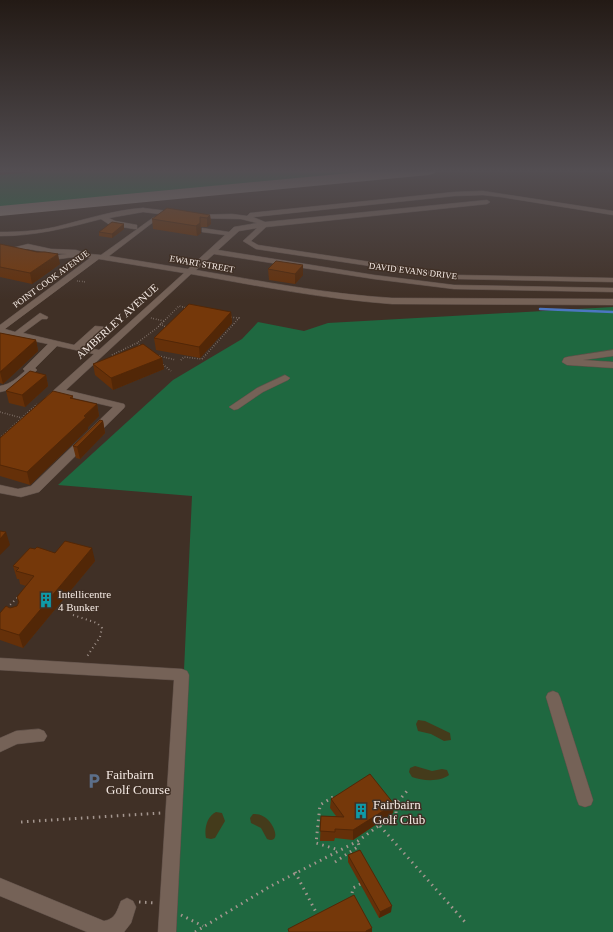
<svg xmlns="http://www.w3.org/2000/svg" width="613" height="932" viewBox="0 0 613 932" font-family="Georgia,serif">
  <rect width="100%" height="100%" fill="#403026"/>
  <path fill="#1f6840" d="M56,170h334l-390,37v-32z
    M613,307v625h-441l20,-436 -134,-11 115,-105 69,-41 16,-17 46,9 24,-8z"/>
  <path fill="#443b1b" d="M418,720l7,1 25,12 1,7 -7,1 -13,-7 -13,-3 -2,-7z
    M415,766l17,5 10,-2 5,1 2,5c-9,7 -26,6 -37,2l-3,-5 1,-4z
    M216,812l6,1 3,8 -10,17 -4,1 -5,-1c-2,-9 1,-22 10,-26z
    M253,814c20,-2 31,32 14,25l-6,-11 -10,-5 -1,-5z"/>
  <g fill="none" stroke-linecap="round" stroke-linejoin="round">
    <path stroke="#4c76c1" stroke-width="2.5" d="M540,309l73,3"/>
    <path fill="#867870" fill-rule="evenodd" d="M382,170h55l-2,3 -6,2 -429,41v-10z"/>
    <defs>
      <path id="minor" d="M483,191l130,20v4l-112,-18 -18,-2 -29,1 -201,21 12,5 222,-22 3,2 -3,2 -221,23 -15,14 7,4 199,30 156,3v4l-156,-3 -201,-30 -13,-8 14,-13 -18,3 -21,19 156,25 80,10 159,3v4l-159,-3 -80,-10 -160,-25 -18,16c65,11 130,24 196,28l221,1v6l-221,-1c-67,-5 -134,-18 -201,-30l-125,116 58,14 1,2 -1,2 -85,84 -18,5 -21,-4v-8l18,4 13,-3 82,-79 -52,-12 -10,9h-8l-1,-2 1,-2 51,-46 -37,-8 -22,22 2,2 -2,2c-11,11 -20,17 -35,20v-6c11,-2 17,-8 25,-15l-2,-2 25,-25 -48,-10v-9l90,-67 -16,-1 -30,4h-3v-4l26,-3 -16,-1 -23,-4h-6l-4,3 8,2v4h-3l-12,-3 -1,-2 2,-5 16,-4 23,5 25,1 13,4 12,1 53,-38 4,2 -2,1 -47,36 79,13 37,-34 -23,-3v-4l27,4 5,-5 23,-4 -16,-4 -46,-1 -3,-2 1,-1 39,-1 15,2 3,-3 204,-21zM99,259l85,14 -85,77 -16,-3 17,-16h5l1,-2 -1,-2 -10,-1 -21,19 -51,-12 19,-14h5l1,-2 -8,-4 -25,19 -10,-3z
        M143,208l33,4 3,2 -3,2 -33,-4 -34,6 6,3 22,4v4h-3l-24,-4 -9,-6c-34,9 -66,17 -101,17v-4c19,0 37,-1 55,-5 29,-7 58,-17 88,-19z
        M613,350v6l-30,4 30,2v6l-46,-3 -5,-3 2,-4 3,-1z
        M285,375l5,3 -2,2 -25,12 -25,17 -4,1 -5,-3 28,-19z
        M0,658l182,11 5,2 2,4 -13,257h-18l16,-252 -174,-10z
        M553,691l5,2 2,4 33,103 -2,5 -6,2 -6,-2 -2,-5 -31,-103 2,-4z
        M39,729l5,2 3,5 -3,5 -27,3 -17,8v-14l16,-7z
        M0,878l104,43c12,-2 13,-11 17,-20l6,-3 6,3 3,6 -5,16 -7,9h-37l-87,-36z"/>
    </defs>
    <use href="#minor" stroke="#5d4e47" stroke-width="1"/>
    <path stroke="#a4968f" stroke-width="1.5" stroke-dasharray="0.5 2" stroke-linecap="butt" d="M50,275l7,2
      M77,281l9,1
      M124,309l10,2
      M151,318l13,3
      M160,324l8,4
      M141,347l-4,-4 20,-15 22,-22 8,2
      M112,355l25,-12
      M159,356l17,4
      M181,360l3,-3 18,2 37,-41 -9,-1
      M161,363l10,8
      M0,412l22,6
      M0,438l37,-34"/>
    <path stroke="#a4968f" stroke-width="2" stroke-dasharray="1 3.5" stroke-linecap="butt" d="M7,608l12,-12
      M73,615l24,8 5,5 -2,9 -14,21"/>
    <path stroke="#a4968f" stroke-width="3" stroke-dasharray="1.5 4.5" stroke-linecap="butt" d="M333,797l-13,8 -4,38 23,7
      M21,822l140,-9
      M380,826l85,96
      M335,862l24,-16 -1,-5
      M295,872l23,44
      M351,899l2,-11 9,-5
      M139,902l17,1
      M181,915l22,11
      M195,932l74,-45 89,-46 38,-28v-9l11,-13"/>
    <use href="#minor" fill="#756257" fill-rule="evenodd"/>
  </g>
  <path fill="#653009" d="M210,215l1,9 -4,3h-6v6l-4,3 -44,-7 -1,-10z
    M124,224v5l-12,9 -13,-2v-4z
    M0,244l60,20 -28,20 -32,-7z
    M268,269l35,6 -8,9 -26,-4z
    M231,312l1,11 -32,35 -44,-8 -2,-12z
    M0,333l36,7 2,11 -35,33 -3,-1z
    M162,358l2,11 -51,21 -18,-15 -2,-11z
    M46,375l2,11 -23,21 -16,-4 -3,-12z
    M73,396v3l24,5 2,12 -11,11v2l-58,56 -30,-9v-38z
    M103,421l2,12 -25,26 -4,-1 -3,-12z
    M35,549l60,12 -72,87 -23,-8v-27l10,-5 7,-2 1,-4 -1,-5 9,-11 -6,-2 -1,-5h-2l-4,-13z
    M331,799l63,5 -1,9 -40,27 -18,-2 -1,3h-14l1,-25h15l-6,-8z
    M348,855l43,57 -12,6 -31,-56z"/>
  <path fill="#522707" d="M210,215l1,9 -4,3v-9z
    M200,217l1,16 -4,3 -1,-10z
    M124,224v5l-12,9v-4z
    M58,254l2,10 -28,20 -2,-11z
    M303,265v10l-8,9v-10z
    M231,312l1,11 -32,35 -1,-11z
    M36,340l2,11 -35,33 -3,-12z
    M162,358l2,11 -51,21 -2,-12z
    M46,375l2,11 -23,21 -3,-12z
    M97,404l2,12 -11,11v2l-58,56 -3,-13z
    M103,421l2,12 -25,26 -3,-12z
    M6,532l4,13 -10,10v-16z
    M92,548l3,13 -72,87 -4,-13z
    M394,804l-1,9 -40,27v-10z
    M392,906l-1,6 -12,6 1,-6z
    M372,928v4h-6v-1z"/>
  <path fill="#75380a" stroke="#522707" d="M167,208l43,7 -3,3 -7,-1v6l-4,3 -44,-7z
    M112,222l12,2 -12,10 -13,-2z
    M0,244l37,8h8l13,2 -28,19 -30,-6z
    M276,261l27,4 -8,9 -27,-5z
    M189,304l42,8 -32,35 -45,-9z
    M0,333l36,7 -36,32z
    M143,344l19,14 -51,20 -18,-14z
    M30,371l16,4 -24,20 -16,-4z
    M53,391l20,5 -3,2 27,6 -13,12 2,1 -59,55 -27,-7v-27z
    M100,420l3,1 -26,26 -4,-1z
    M0,531l6,1 -6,7z
    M65,541l27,7 -73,87 -19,-6v-16l6,-7 4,2 7,-2 2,-4 -2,-5 17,-21 -18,-5 3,-3 -6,-2 17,-18 5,1 2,-2 18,6z
    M370,774l24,30 -41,26 -18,-1v3l-15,-1 1,-15 23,1 -13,-18z
    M360,850l32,56 -12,6 -32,-57z
    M354,895l18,33 -6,3v1h-77l-1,-3z"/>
  <linearGradient id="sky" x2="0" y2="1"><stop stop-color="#231a15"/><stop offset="0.57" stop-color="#534e52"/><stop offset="1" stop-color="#534e52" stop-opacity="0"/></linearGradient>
  <rect width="613" height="300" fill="url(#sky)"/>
  <defs>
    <symbol id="building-bare" viewBox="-9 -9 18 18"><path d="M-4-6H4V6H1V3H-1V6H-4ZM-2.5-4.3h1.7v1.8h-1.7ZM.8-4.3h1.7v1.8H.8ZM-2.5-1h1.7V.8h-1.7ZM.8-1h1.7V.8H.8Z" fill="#0f9aa8" stroke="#403026" stroke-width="2.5" paint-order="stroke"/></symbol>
    <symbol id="parking-bare" viewBox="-9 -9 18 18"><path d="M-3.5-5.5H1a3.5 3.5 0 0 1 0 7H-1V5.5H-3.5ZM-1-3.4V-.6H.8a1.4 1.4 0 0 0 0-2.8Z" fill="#5c6f8a" stroke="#403026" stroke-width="2.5" paint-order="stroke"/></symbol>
  </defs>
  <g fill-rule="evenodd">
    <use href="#building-bare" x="35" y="589" width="22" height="22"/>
    <use href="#parking-bare" x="83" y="770" width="22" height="22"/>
    <use href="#building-bare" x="350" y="800" width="22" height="22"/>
  </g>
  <g text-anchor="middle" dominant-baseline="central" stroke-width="3" stroke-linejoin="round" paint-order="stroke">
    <g font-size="9" fill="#f6ebe5" stroke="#403026">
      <text transform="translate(202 264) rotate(10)">EWART STREET</text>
      <text transform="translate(413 271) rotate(7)">DAVID EVANS DRIVE</text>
      <text transform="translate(51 279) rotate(-36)">POINT COOK AVENUE</text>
    </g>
    <g font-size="11" fill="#f6ebe5" stroke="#403026">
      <text transform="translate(117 321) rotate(-42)">AMBERLEY AVENUE</text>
    </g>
    <g font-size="11" fill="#f6ebe5" stroke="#403026" text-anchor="start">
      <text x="58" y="594">Intellicentre<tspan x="58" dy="13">4 Bunker</tspan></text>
    </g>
    <g font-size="13" fill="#f6ebe5" stroke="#403026" text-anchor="start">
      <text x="106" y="774">Fairbairn<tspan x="106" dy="15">Golf Course</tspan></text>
      <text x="373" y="804">Fairbairn<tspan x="373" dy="15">Golf Club</tspan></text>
    </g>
  </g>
</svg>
